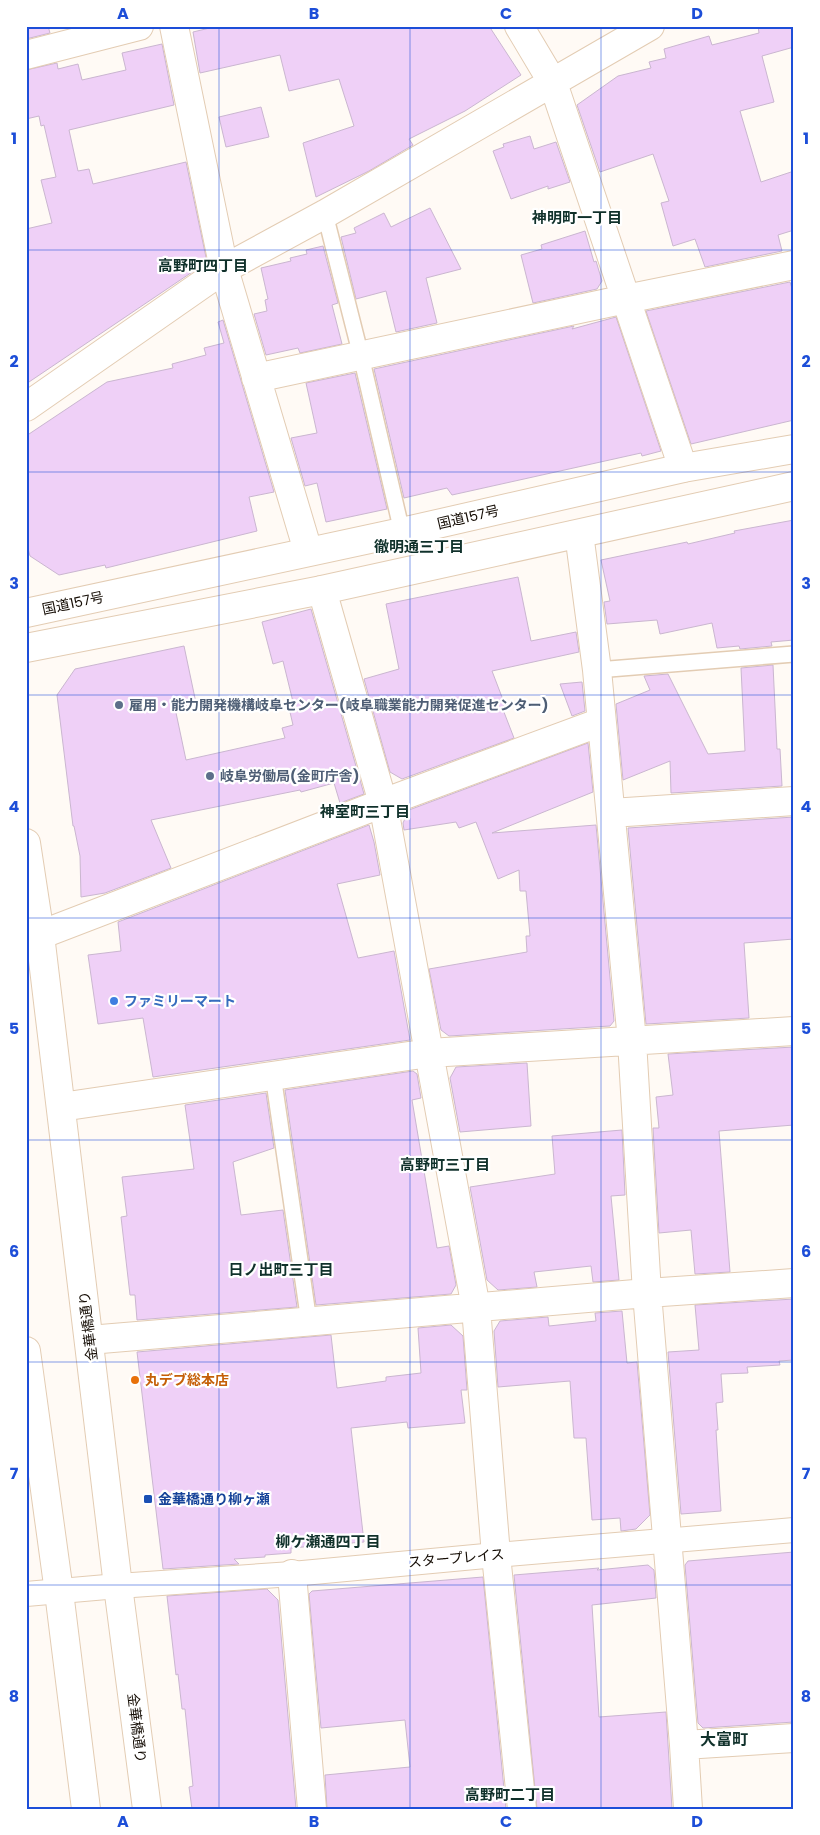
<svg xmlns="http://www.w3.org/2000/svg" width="820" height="1835" viewBox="0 0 820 1835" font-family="Poppins,'Noto Sans JP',sans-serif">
  <rect width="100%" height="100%" fill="#fffaf5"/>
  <path fill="#efd0f7" stroke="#cab6d0" d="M26,26h22l2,7 -24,6z
    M218,26h271l32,49 -56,36 -56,28 4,6 -44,26 -53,26 -13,-54 51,-17 -15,-47 -50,12 -9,-36 -80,18 -7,-41z
    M758,26h36v21l-32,9 12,46 -34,9 21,71 33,-11v59l-16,5 4,16 -77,16 -10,-28 -22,7 -12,-43 8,-2 -16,-47 -53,18 -23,-67 41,-29 33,-8 -2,-6 17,-4 -2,-9 45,-13 3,9 47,-12z
    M162,44l12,61 -105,25 9,41 11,-2 4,15 93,-22 21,100 -181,122v-155l26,-6 -11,-43 15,-3 -12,-52 -3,1 -2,-10 -13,3v-49l31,-7 1,6 20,-5 4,16 44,-10 -4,-17z
    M261,107l8,30 -43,10 -7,-30z
    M530,136l4,13 22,-7 14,40 -22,7v-3l-37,13 -18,-48 11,-4 -1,-3z
    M430,208l31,61 -35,9 11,45 -41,9 -10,-41 -30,8 -15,-62 15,-4 -2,-5 30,-15 7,14z
    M585,231l9,31 2,-1 6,20 -5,8 -64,14 -12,-48 21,-6 -1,-4z
    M323,246l15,57 -6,2 10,39 -42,9 -2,-5 -32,7 -12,-41 13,-3 -2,-11 3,-1 -7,-31 30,-7 -1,-3 17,-4 -1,-4z
    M790,282l4,13v125l-103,24 -45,-133z
    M616,317l45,134 -19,5 -1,-3 -189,42 -5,-7 -43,10 -30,-129 200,-43 -2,3z
    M223,320l51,172 -25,5 8,34 -151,37 -1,-3 -46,10 -29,-19 -4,-15v-105l81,-54 66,-14 -1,-4 34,-9 -2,-7 20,-5 -6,-21z
    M355,373l32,136 -61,13 -9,-39 -12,3 -14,-48 26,-5 -11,-50z
    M794,520v120l-23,2 1,4 -32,3 -1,-3 -22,2 -5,-25 -52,11 -3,-14 -50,4 -3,-22 6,-1 -9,-41 86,-18 1,2 47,-11 -1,-2z
    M518,577l13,64 45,-9 3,20 -87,19 13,34 -3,2 12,31 -112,41 -12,-7 -26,-93 35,-10 -13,-65z
    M311,609l53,185 -24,9 -6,-20 -33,9 -1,-2 -149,30 20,48 -66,25 -24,4 -1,-41 -6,-30h-1l-16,-131 18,-26 109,-23 12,57 -21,5 11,52 99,-22 -3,-10 11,-3 -4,-17 5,-2 -11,-45 -10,3 -11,-42z
    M773,665l4,84h3l2,37 -111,7 -1,-32 -47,19 -7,-76 34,-14 -6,-14 24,-2 40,80 37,-3 -4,-83z
    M582,682l3,29 -13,5 -12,-32z
    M588,743l5,49 -101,41 104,-8 18,196 -4,5 -161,10 -8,-6 -12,-61 98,-17 -1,-16h4l-4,-45h-6l-1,-21 -21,9 -22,-57 -17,6 -3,-6 -52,8 -1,-7 6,-13z
    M794,817v122l-50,4 5,75 -103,6 -18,-196z
    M369,825l5,17 6,33 -43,9 21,74 36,-7 16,89 -257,37 -10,-59 -45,6 -10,-69 33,-4 -3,-29z
    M794,1047v78l-75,6 11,141 -35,2 -4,-44 -32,3 -6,-105h6l-3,-31 17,-2 -5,-41z
    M527,1063l4,63 -71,6 -10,-54 6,-11z
    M413,1071l4,3 4,24 -9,2 25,148 12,-2 7,39 -5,9 -135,11 -31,-215z
    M266,1093l8,55 -41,14 8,53 42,-5 14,97 -160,13 -2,-25h-5l-9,-78 6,-1 -5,-39 72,-8 -9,-64z
    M622,1130l3,65 -14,1 8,84 -26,2 -2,-16 -57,6 3,15 -39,3 -11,-10 -17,-93 85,-13 -3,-38z
    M794,1299v61l-15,1 1,4 -33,2 1,6 -27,1 2,28 -7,1 2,27h-2l5,81 -40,3 -13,-162 31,-2 -4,-45z
    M622,1311l5,52 10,-1 13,153 -14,14 -15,2 -1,-13 -28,2 -6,-82h-12l-4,-57 -72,6 -4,-56 6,-10 48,-4 1,9 47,-5 -1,-8z
    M451,1325l12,11 4,54h-6l4,33 -57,5 -1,-6 -56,6 13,114 -73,6v5l-26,2v2l-31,2 5,5 -76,5 -26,-217 194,-17 6,53 49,-7v-4l35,-4 -3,-45z
    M794,1552v170l-91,6 -5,-5 -13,-158 3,-4z
    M648,1565l6,5 2,28 -64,7 7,112 67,-5 6,97h-135l-23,-234 85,-7 -2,2z
    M483,1577l23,232h-179l-2,-34 85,-8 -5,-47 -84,8 -12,-134 3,-3z
    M267,1589l11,11 18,209h-104l-3,-22 4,-1 -8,-77h-3l-4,-35 -2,1 -9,-79z"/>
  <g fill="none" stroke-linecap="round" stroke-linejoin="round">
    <defs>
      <path id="service" d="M325,214l36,142 41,176
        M597,670l197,-16
        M273,1075l36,247"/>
      <path id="pedestrian" d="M26,1594l92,-8 174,-12 204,-19 298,-25"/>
      <path id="minor" d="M174,26l50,243 84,282
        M519,26l34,57 130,385
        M26,55l113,-29
        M256,378l370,-79 168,-34
        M26,407l198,-138 101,-55 325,-188
        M574,535l6,6 17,129 35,371 15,252 37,452 4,64
        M322,590l61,213 93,505 20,247 26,254
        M611,813l183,-12
        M40,935l343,-132 218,-81
        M61,1107l368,-54 365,-22
        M89,1340l558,-47 147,-10
        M292,1574l20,235
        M684,1745l110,-7"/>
      <path id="secondary" d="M26,843l14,92 78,651 29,223
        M26,1351l33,241 27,217"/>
      <path id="trunk" d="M26,613l376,-81 281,-64 111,-19
        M26,648l296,-58 472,-104"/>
    </defs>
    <use href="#service" stroke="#e3ccb3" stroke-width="18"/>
    <use href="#pedestrian" stroke="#e3ccb3" stroke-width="26"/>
    <use href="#minor" stroke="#e3ccb3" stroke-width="30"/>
    <use href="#secondary" stroke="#e3ccb3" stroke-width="30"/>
    <use href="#trunk" stroke="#e3ccb3" stroke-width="30"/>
    <use href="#service" stroke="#fff" stroke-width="15"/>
    <use href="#pedestrian" stroke="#fff" stroke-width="24"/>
    <use href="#minor" stroke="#fff" stroke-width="28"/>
    <use href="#secondary" stroke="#fff" stroke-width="28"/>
    <use href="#trunk" stroke="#fff" stroke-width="28"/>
  </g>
  <path fill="none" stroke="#1d4ed8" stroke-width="1" stroke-opacity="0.55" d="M219,26v1783M410,26v1783M601,26v1783M26,250h768M26,472h768M26,695h768M26,918h768M26,1140h768M26,1362h768M26,1585h768"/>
  <g fill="#5c6f8a" stroke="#fff" stroke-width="2">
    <circle cx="119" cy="705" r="5"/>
    <circle cx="210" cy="776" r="5"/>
  </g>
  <circle fill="#3f7fe0" stroke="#fff" stroke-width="2" cx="114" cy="1001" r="5"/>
  <circle fill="#e8710a" stroke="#fff" stroke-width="2" cx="135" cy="1380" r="5"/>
  <rect fill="#1a4fb4" stroke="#fff" stroke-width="2" x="143" y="1494" width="10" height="10" rx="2.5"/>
  <g text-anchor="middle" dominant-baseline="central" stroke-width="4.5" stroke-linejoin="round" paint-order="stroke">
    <g font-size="14" fill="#140c04" stroke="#fff">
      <text transform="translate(468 517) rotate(-13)">国道157号</text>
      <text transform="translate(73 603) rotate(-12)">国道157号</text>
      <text transform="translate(88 1326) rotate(-97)">金華橋通り</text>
      <text transform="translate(456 1558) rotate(-5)">スタープレイス</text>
      <text transform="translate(137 1728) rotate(83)">金華橋通り</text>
    </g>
    <g font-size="14" font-weight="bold" fill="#4e5e75" stroke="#fff" text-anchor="start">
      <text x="129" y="705">雇用・能力開発機構岐阜センター(岐阜職業能力開発促進センター)</text>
      <text x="220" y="776">岐阜労働局(金町庁舎)</text>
    </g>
    <g font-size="14" font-weight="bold" fill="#366cbe" stroke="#fff" text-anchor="start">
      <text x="124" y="1001">ファミリーマート</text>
    </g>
    <g font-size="14" font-weight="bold" fill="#c56008" stroke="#fff" text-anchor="start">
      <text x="145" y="1380">丸デブ総本店</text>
    </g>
    <g font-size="14" font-weight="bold" fill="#164399" stroke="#fff" text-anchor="start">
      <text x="158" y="1499">金華橋通り柳ヶ瀬</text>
    </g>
    <g font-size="15" font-weight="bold" fill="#10312b" stroke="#fff">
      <text x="577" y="217">神明町一丁目</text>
      <text x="203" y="265">高野町四丁目</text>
      <text x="419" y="546">徹明通三丁目</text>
      <text x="365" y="811">神室町三丁目</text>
      <text x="445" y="1164">高野町三丁目</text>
      <text x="281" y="1269">日ノ出町三丁目</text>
      <text x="328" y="1541">柳ケ瀬通四丁目</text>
      <text x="510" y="1794">高野町二丁目</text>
    </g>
    <g font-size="16" font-weight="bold" fill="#10312b" stroke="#fff">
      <text x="724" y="1739">大富町</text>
    </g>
  </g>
  <rect width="820" height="1835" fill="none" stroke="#ffffff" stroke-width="55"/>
  <rect x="28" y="28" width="764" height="1780" fill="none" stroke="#1d4ed8" stroke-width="2"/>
  <g font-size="16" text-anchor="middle" font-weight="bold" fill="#1d4ed8">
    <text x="123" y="19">A</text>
    <text x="314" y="19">B</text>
    <text x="506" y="19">C</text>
    <text x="697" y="19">D</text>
    <text x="14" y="144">1</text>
    <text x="806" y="144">1</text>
    <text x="14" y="367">2</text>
    <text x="806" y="367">2</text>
    <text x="14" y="589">3</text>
    <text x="806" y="589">3</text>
    <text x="14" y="812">4</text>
    <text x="806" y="812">4</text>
    <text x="14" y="1034">5</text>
    <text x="806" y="1034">5</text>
    <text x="14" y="1257">6</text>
    <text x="806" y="1257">6</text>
    <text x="14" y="1479">7</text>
    <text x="806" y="1479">7</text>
    <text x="14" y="1702">8</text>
    <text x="806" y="1702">8</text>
    <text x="123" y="1827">A</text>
    <text x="314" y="1827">B</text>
    <text x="506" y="1827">C</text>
    <text x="697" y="1827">D</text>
  </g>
</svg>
